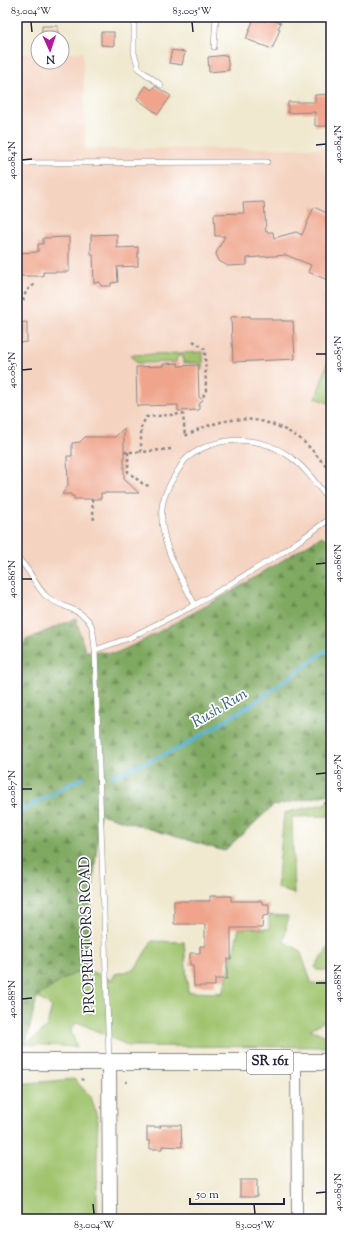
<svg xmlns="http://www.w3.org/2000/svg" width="348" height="1236" viewBox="0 0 348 1236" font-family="'Sorts Mill Goudy',serif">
  <defs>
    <pattern id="forest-firs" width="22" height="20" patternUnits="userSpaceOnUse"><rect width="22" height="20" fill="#7fa960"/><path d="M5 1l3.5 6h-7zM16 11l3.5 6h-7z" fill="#688950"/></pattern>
  </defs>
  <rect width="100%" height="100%" fill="#fff"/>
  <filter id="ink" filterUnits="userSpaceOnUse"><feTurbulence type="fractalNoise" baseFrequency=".025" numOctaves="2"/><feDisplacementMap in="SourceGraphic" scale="8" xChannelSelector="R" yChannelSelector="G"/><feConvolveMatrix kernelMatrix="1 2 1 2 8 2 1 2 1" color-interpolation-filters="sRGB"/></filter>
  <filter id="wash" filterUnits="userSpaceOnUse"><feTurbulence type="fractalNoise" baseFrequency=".012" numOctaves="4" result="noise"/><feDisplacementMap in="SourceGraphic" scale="16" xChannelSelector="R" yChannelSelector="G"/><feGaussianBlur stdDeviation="0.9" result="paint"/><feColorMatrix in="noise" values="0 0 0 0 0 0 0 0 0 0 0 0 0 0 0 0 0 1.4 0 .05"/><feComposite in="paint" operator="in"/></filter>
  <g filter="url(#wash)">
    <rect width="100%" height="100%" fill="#f0e9d0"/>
    <path fill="#f4d3c0" d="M83,52l2,97 246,-1v633l-314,5v-733h21v9h24v-9z"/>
    <path fill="#9fc36c" stroke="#607254" d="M203,352v18l-4,-7h-15l-1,-7h-6l-1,6 -39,1 -6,-8z
      M331,352v52l-15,-6z
      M331,798v18l-39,1 2,77 -17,-6 7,-75 40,-9z
      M269,915l19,1 -4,26 16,8 12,34 19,-2v36l-21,11 21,9v9l-202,-1 -52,-24 -6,9 6,16 -51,-3 20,-16 6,-21 -15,-10 28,-19 20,-9 27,11 3,-6 20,-5 17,-28 32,1 4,50 34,1 5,-14 12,-51 30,1z
      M331,946v25l-14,-1 -2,-3 12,-18z
      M74,1079l17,18 7,23 -1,37v62h-80v-135z"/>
    <path fill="url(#forest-firs)" stroke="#50664e" d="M322,536l9,5v253l-58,12 -49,45 -124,-37 -15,155 -20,9 -28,19 -11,47h-9v-391l9,-13 50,-22 9,33 31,2 26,-12 89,-49z"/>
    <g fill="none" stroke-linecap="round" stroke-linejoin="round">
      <path stroke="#54b0d2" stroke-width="4" d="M113,776l69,-29 74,-45 75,-55
        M17,813l65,-35"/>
    </g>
    <g id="blocks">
      <path fill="#efa48b" d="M266,17l15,6 -3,5 2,1 -8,20 -26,-10 8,-21 11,3z
        M42,26h16v12h-16z
        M101,32h13v14l-13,-1z
        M172,50l13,2 -3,13 -13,-2z
        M227,55l2,15 -20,2 -1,-15z
        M146,86l6,4 3,-4 16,10 -13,18 -21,-15z
        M331,94v32h-16v-14l-27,1v-11h27v-7z
        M264,202l2,30h7l1,6 22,-6 6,3 12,-28 17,8v64l-2,-1 -1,2 -20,-8 3,-7 -25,-10 -39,3v7l-19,1 -9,-5 -3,-7 1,-3 8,-15h-10l-1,-22 30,-1 -1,-10z
        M117,234v14l21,-1v19l-21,1 1,15 -7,1v3h-10l-1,-4 -6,1 -1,-28h-2v-20z
        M69,237v35h-26v4h-26v-23l21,-1v-8h5v-6z
        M250,316v2h21v2h11v1h11l2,38 -62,3 -2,-45z
        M27,322v20l-10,1v-20z
        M178,363v3l20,-1 1,32 4,3 -4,4v6l-21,1v-6l-41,1 -1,-39 27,-1v-2z
        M124,428v51l15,14h-38v6h-27v-3h-3v-2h-9l6,-8 -1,-30h5v-13l8,-1 5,-5h30z
        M210,896h21v5h31v3h7v11l-6,1 -1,12h-31v31h-4v20h-12v7h-21l-1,-21h-3v-12h10v-7h5v-22h-31v-23h36z
        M160,1125h21l1,22 -20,-1v3h-12v-8h-3v-14h14z
        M240,1180h17v17h-17z"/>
    </g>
  </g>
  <g filter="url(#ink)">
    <use href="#blocks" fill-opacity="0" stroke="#898686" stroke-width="1"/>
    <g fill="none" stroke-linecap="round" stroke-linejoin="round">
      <defs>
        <path id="lane" d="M134,17v36l5,16 22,16
          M214,47l2,-30
          M17,163l250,-1
          M17,558c13,10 17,26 28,37 13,13 37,12 46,30 3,7 3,17 4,25l14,410
          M195,605c-15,-29 -36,-62 -33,-97 1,-12 8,-25 15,-36 3,-4 6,-11 10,-14 29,-23 69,-23 99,-4 19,12 32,32 45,49
          M95,650l34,-12 66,-33 87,-52 49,-35"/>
        <path id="street" d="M296,1062l1,157"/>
        <path id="secondary" d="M109,1062l1,157"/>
        <path id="primary" d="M17,1062h314"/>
      </defs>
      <use href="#lane" stroke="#898686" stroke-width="6"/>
      <use href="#street" stroke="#898686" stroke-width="12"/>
      <use href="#secondary" stroke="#898686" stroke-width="16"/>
      <use href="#primary" stroke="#898686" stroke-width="18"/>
      <path stroke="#898686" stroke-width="2.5" stroke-dasharray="3 3" stroke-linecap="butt" d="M23,301l3,-10 10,-8
        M193,341l12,8 1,43 -4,6
        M171,449l-30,3v-24l5,-11 37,-3 2,22c39,-21 76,-24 114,2 10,7 23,24 32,34
        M124,452h17
        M128,452v20l15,12 6,2
        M92,499l2,23
        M324,804l7,-3
        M82,1080l1,-1
        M126,1081l1,2"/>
      <use href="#lane" stroke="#fff" stroke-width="5"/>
      <use href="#street" stroke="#fff" stroke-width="10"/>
      <use href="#secondary" stroke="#fff" stroke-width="14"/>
      <use href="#primary" stroke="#fff" stroke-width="16"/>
    </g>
  </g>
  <path fill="none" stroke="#22223b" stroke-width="1.5" d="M31,22l1,10M192,22l1,10M316,145l10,-1M22,160l10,-1M316,354h10M22,370l10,-1M316,564l10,-1M22,579h10M316,774l10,-1M22,789h10M316,983h10M22,999l10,-1M316,1193l10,-1M93,1204l1,10M254,1204l1,10"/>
  <g text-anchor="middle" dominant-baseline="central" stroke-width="3.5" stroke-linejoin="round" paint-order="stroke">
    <rect fill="#fff" stroke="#646476" stroke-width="1" x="247" y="1050" width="46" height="24" rx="3"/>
    <g font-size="14" font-weight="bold" fill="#22223b">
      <text x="270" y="1062">SR 161</text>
    </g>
    <g font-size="15" fill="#22223b" stroke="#fff">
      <text transform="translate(88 935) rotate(-92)">PROPRIETORS ROAD</text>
    </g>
    <g font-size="16" font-style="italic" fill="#38627f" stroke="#fff">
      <text transform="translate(220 709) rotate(-31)">Rush Run</text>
    </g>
  </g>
  <rect width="348" height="1236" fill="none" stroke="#fff" stroke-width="44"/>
  <g transform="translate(50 50) rotate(177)"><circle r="19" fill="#ffffff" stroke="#a7a7b1"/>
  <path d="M0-3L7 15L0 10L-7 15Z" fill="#b5179e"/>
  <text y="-6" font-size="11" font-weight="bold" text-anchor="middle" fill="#22223b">N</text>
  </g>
  <path d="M190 1198v6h94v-6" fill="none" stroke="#22223b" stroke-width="2"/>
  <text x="196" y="1198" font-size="12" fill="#22223b" stroke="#ffffff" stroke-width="3" paint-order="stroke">50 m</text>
  <rect x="22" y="22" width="304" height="1192" fill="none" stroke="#22223b" stroke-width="1.5"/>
  <g font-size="10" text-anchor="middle" fill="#22223b">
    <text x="31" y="14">83.004°W</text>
    <text x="192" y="14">83.005°W</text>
    <text transform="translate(337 144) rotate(-90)" y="4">40.084°N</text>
    <text transform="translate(11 160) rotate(-90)" y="4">40.084°N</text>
    <text transform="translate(337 354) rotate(-90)" y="4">40.085°N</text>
    <text transform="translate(11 370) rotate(-90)" y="4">40.085°N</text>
    <text transform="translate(337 563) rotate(-90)" y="4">40.086°N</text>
    <text transform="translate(11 579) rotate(-90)" y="4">40.086°N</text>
    <text transform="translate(337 773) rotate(-90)" y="4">40.087°N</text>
    <text transform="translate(11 789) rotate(-90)" y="4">40.087°N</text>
    <text transform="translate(337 983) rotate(-90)" y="4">40.088°N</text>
    <text transform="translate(11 999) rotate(-90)" y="4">40.088°N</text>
    <text transform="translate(337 1192) rotate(-90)" y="4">40.089°N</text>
    <text x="94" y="1228">83.004°W</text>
    <text x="255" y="1228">83.005°W</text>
  </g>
</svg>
